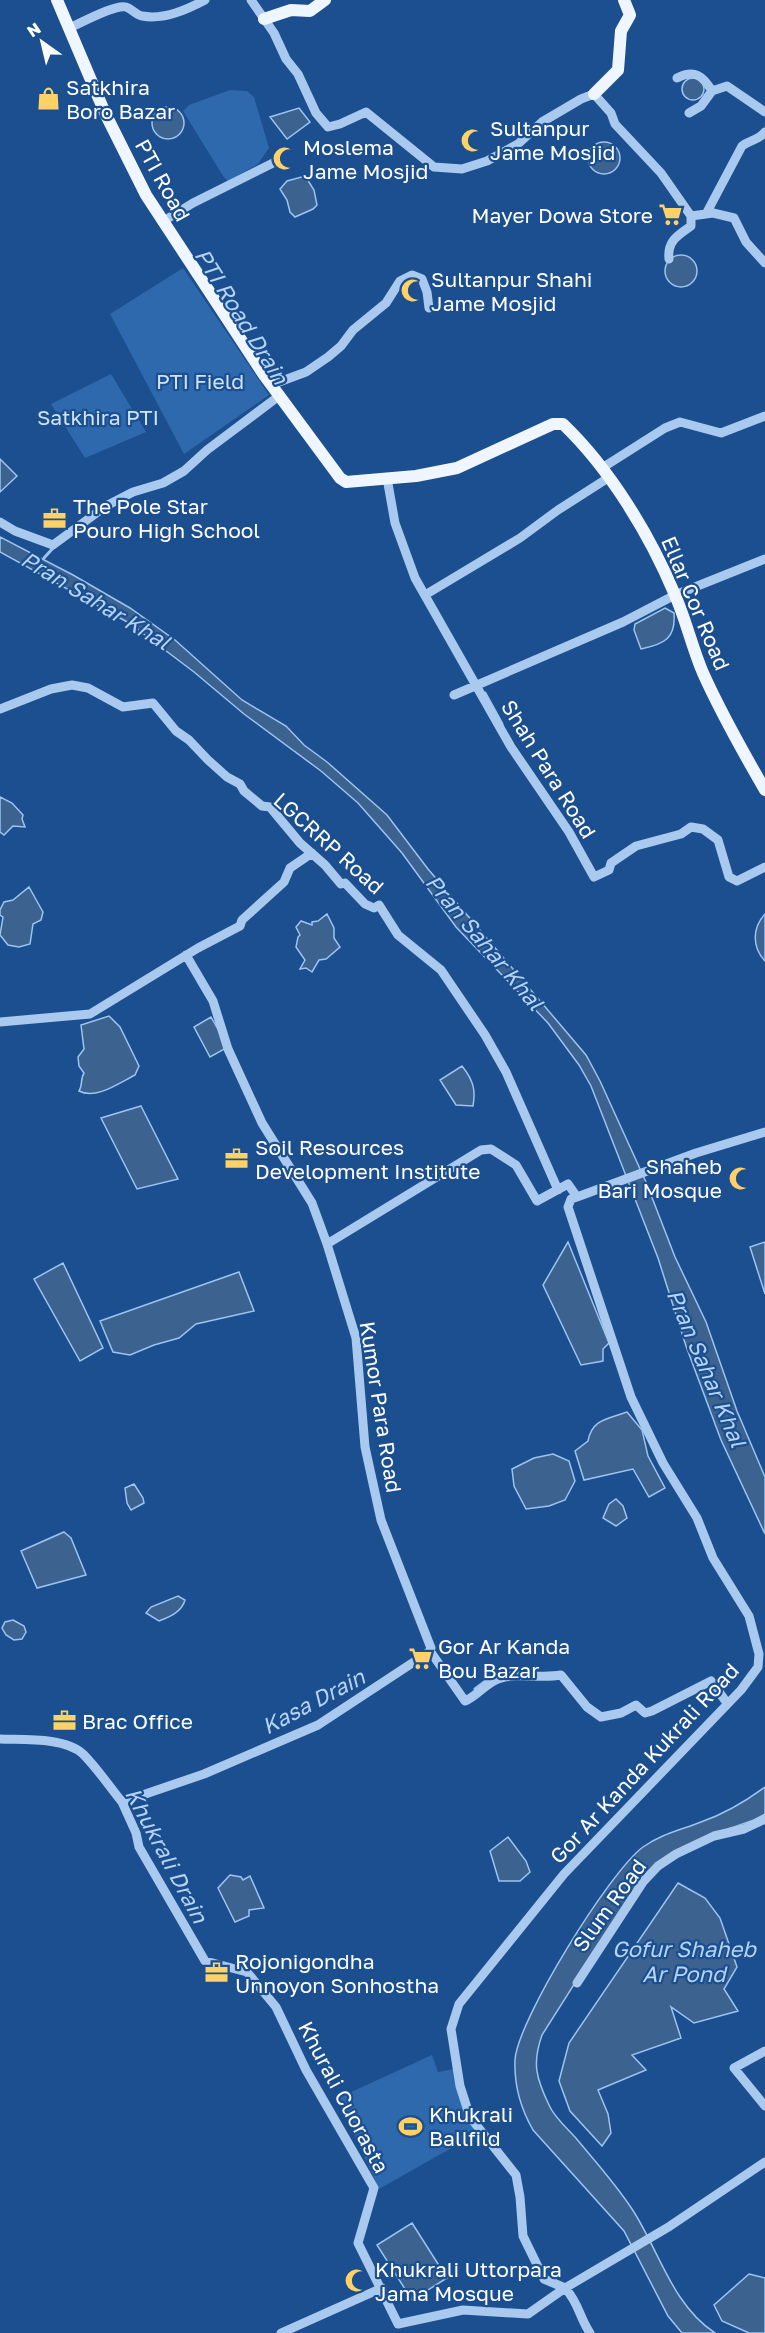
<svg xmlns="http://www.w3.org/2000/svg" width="765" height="2333" viewBox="0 0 765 2333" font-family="'Golos Text',sans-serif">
  <rect width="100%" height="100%" fill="#1b4f8f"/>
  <path fill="#2e69ad" d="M230,90l17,1 7,6 15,51 -11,16 -30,17 -5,-5 -40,-65 6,-6z
    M183,268l86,127 -85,59 -74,-140z
    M111,374l35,58 -61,26 -34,-54z
    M432,2055l6,17 16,-3 24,64 -99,56 -41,-91z"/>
  <path fill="#3c6290" stroke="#9cc4f0" stroke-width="1.5" d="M682 89a11 11 0 1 1 22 0a11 11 0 1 1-22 0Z
    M152 123a16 16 0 1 1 32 0a16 16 0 1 1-32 0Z
    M299,108l11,14 -23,17 -17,-22z
    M588 158a16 16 0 1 1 32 0a16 16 0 1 1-32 0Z
    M305,176l9,14 3,15 -4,4 -18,8 -5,-5 -3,-12 -7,-11 7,-8z
    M665 271a16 16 0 1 1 32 0a16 16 0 1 1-32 0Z
    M0,459l17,17 -17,16z
    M0,537l73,38 57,33 45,32 67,60 44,26 18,19 23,17 60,53 41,54 158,186 14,26 46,101 29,75 31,65 31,89 28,66v57l-44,-94 -35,-94 -28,-88 -67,-172 -12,-21 -31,-42 -92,-96 -54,-74 -44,-50 -37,-32 -77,-57 -50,-42 -65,-49 -129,-71z
    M665,608l9,5c2,25 -9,31 -33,36l-7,-19 1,-6z
    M0,797l12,6 11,12 -1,4 3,8 -12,-1 -9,9 -4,-3z
    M29,887l14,25 -2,8 -8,4 -3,20 -11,3 -11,-2 -8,-10 3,-18 -3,-2v-5l4,-8 9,-2z
    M327,914l7,14v10l6,9 -14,12 -7,1 -7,12 -6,-4 -6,1 5,-9 -9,-13 2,-10 2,-2 -4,-8 5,-6 11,4v-3l6,-1z
    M765,914v47c-13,-14 -13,-33 0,-47z
    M109,1016l11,11 19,39 -4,9c-16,8 -39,25 -56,16 4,-6 1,-12 5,-18l-5,-7 -1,-9 6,-8 -3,-24z
    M211,1017l17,30 -18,10 -16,-30z
    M462,1066c11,14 14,23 11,40l-17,-1 -16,-25z
    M141,1106l37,73 -41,10 -36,-71z
    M568,1242l41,101 -6,6v12l-22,4 -38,-80z
    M765,1242v52l-15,-47z
    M63,1263l40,85 -23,13 -46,-82z
    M239,1272l15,39 -58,13 -17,14 -25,7 -24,10 -17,-3 -13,-31z
    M627,1412l15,18 6,26 17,32 -16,9 -16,-28 -49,11 -9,-29 13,-10c4,-22 20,-22 39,-29z
    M553,1454l16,7 6,20 -10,19 -16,6 -23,3 -12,-23 -2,-17 22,-11z
    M134,1484l9,14 1,5 -13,7 -4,-7 -2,-15z
    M616,1499l7,7 4,12 -11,8 -13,-8 6,-14z
    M64,1532l7,6 15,37 -49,13 -16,-37z
    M178,1596l7,4c-3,12 -16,17 -26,21l-13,-8 5,-6z
    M13,1620l11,6 2,6 -4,7 -8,1 -8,-5 -4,-7 3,-6z
    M765,1787v27l-11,6 -40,14 -57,31 -46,61 -69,109c-10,28 -6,43 7,70 5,12 17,22 26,32 19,23 40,46 57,72 27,41 40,96 83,124h-33l-14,-17 -44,-85 -91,-101c-12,-21 -19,-45 -18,-70 2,-39 95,-189 128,-213 18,-13 38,-17 58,-25 23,-8 45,-21 64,-35z
    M508,1837l18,24 4,11 -10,9h-21l-9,-30z
    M230,1875l11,2 2,3 7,-4 14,32 -15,2v6l-14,6 -17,-34z
    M678,1883l27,15 15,20 17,49 -13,22 14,22 -44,12 -23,-16 10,31 -49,17 14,15 -48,20 10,24 3,19 -9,13 -32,-35 -11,-30 10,-38z
    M412,2223l35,55 -35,22 -35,-55z
    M749,2274l16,4v55h-16l-27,-12 -8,-16z"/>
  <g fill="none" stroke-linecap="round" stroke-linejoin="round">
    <path stroke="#9cc4f0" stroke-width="3" d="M44,558l10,-11
      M485,693l17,31
      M475,1689l12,-9"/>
    <path stroke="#a9c9ee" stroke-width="9" d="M251,0l23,33 12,26 12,15 18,39 12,14 12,-3 26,-12 68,55 28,2 25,-8 31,-17 24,-22 39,-23 13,-5 17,19 4,11 46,49 30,43 22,-3 21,5 12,24 19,21
      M69,28c12,-5 46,-24 57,-21 6,2 10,8 16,9 22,4 44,-6 63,-16
      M677,78c18,-9 26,-2 35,13
      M689,113l12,-7 11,-15 15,-5 38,26
      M706,214l36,-68c8,-6 17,-6 23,-14
      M162,222l31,-19 82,-41
      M669,259c-2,-18 9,-24 22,-33v-10
      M271,385l35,-13 22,-15 13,-11 12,-16 33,-27 14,-22 12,-6 10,4 5,13 2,16
      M602,468l63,-40 15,-6 41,11 44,-17
      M387,478l8,45 20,55 96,169 58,85 25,45 15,-7 2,-7 25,-17 45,-12 10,-7 12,2 15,11 11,37 8,4 28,-14
      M0,522l15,9 38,14 53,-39 27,-14 30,-9 21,-12 23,-21 72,-54
      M425,595l95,-57 38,-28 50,-32
      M454,695l169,-73 52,-27 90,-36
      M0,709l51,-20 21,-4 16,3 35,19 30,-4 23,28 13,9 19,20 19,17 13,7 4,7 18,15 8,1 30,36 25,22 16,19 4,-1 20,21 9,4 5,-3 19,30 43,35 44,65 21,37 52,118
      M0,1022l90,-8 108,-66 42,-22 2,-6 42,-38 6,-14 22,-15
      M577,1197l119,-44 69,-21
      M327,1244l154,-94 10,-1 25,16 21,36 31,-17 9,13 -6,2 -3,8 63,190 32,66 34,55 16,40 36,58 10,38 -1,13 -17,23 -177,184 -105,130 -8,25 9,57 10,31 46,58 4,22 3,39 21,43 21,9 105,-62 95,-64
      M430,1651l35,50c12,-5 20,-17 33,-22 19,-7 42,0 63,-4l26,32 14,10 20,-4 15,-8 9,8 7,-2 59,-30 16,22
      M0,1739c23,1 65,-2 83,15 14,14 26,32 39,48l82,-28 114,-49 111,-73 2,-4 -50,-128 -16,-73 -9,-109 -29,-94 -15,-41 -50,-80 -34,-74 -15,-48 -27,-46
      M122,1802l14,31 3,14 66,114 42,11 29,35 30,63 68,118 -16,55 40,81 65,-14 65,4 37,-26c14,15 14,29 25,45
      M577,1983l66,-101 15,-16 18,-12 38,-18 30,-7 21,-10
      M765,2051l-31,17 31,38
      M281,2333l101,-45"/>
    <path stroke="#f0f6ff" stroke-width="12" d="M57,0l48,113 41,82 118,180 76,103 6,4 70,-6 41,-8 96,-44h10c47,45 87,111 112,171 11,25 17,52 28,78 18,40 40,79 62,117
      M264,19l27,-9 19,1 15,-11
      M594,94l24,-24 3,-39 9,-16 -6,-15"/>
  </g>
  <defs>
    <symbol id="shop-bare" viewBox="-9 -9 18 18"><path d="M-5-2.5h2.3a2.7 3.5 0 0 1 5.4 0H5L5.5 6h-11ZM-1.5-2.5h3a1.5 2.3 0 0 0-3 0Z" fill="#ffd166" stroke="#1b4f8f" stroke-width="2.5" paint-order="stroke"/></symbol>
    <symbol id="mosque-bare" viewBox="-9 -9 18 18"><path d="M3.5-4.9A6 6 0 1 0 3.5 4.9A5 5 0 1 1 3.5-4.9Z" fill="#ffd166" stroke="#1b4f8f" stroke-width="2.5" paint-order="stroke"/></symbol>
    <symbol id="supermarket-bare" viewBox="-9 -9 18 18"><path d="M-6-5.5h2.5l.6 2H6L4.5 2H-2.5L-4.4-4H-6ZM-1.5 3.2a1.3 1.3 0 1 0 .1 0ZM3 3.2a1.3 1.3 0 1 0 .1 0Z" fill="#ffd166" stroke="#1b4f8f" stroke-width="2.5" paint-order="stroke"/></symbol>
    <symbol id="office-bare" viewBox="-9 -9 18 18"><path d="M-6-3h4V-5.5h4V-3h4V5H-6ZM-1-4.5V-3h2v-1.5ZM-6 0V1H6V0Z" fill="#ffd166" stroke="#1b4f8f" stroke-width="2.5" paint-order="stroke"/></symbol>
    <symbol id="stadium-bare" viewBox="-9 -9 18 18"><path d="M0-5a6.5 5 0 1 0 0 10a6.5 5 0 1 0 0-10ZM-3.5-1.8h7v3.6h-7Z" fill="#ffd166" stroke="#1b4f8f" stroke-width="2.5" paint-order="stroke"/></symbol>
  </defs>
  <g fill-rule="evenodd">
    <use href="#shop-bare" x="32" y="82" width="33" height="33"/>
    <use href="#mosque-bare" x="456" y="124" width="33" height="33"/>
    <use href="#mosque-bare" x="268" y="142" width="33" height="33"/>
    <use href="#supermarket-bare" x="654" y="198" width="33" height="33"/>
    <use href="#mosque-bare" x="396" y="274" width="33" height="33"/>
    <use href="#office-bare" x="38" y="502" width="33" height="33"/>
    <use href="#office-bare" x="220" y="1142" width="33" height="33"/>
    <use href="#mosque-bare" x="724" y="1162" width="33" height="33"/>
    <use href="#supermarket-bare" x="404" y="1642" width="33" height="33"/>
    <use href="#office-bare" x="48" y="1704" width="33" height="33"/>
    <use href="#office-bare" x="200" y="1956" width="33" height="33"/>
    <use href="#stadium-bare" x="394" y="2110" width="33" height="33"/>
    <use href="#mosque-bare" x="340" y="2264" width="33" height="33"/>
  </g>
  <g text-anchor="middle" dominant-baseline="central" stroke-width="4.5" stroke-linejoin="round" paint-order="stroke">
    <g font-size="21" fill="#fff" stroke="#1b4f8f" text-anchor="start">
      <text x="66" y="87">Satkhira<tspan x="66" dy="24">Boro Bazar</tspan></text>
      <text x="490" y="128">Sultanpur<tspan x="490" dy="24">Jame Mosjid</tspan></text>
      <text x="303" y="147">Moslema<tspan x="303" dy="24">Jame Mosjid</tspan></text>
      <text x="653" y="215" text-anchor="end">Mayer Dowa Store</text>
      <text x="431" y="279">Sultanpur Shahi<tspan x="431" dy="24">Jame Mosjid</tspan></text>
      <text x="73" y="506">The Pole Star<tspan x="73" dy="24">Pouro High School</tspan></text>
      <text x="255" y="1147">Soil Resources<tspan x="255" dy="24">Development Institute</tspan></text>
      <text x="722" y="1166" text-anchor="end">Shaheb<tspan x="722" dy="24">Bari Mosque</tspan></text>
      <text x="438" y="1646">Gor Ar Kanda<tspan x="438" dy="24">Bou Bazar</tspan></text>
      <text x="82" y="1721">Brac Office</text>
      <text x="235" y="1961">Rojonigondha<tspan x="235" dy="24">Unnoyon Sonhostha</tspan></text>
      <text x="429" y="2114">Khukrali<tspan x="429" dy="24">Ballfild</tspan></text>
      <text x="375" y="2269">Khukrali Uttorpara<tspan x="375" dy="24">Jama Mosque</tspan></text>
    </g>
    <g font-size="21" fill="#fff" stroke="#1b4f8f">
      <text transform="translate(163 180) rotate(61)">PTI Road</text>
      <text transform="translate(696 603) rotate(67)">Ellar Cor Road</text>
      <text transform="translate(549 769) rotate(58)">Shah Para Road</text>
      <text transform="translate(329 843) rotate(42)">LGCRRP Road</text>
      <text transform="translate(381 1407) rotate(81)">Kumor Para Road</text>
      <text transform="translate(644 1763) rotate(-47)">Gor Ar Kanda Kukrali Road</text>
      <text transform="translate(609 1905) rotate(-54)">Slum Road</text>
      <text transform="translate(344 2097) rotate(62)">Khurali Cuorasta</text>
    </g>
    <g font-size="21" fill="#cfe3fa" stroke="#1b4f8f">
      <text x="200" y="381">PTI Field</text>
      <text x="98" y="417">Satkhira PTI</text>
    </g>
    <g font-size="22" font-style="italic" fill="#b5d3f5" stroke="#1b4f8f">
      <text transform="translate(242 316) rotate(58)">PTI Road Drain</text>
      <text transform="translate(96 600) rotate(31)">Pran Sahar Khal</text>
      <text transform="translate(485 942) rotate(50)">Pran Sahar Khal</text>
      <text transform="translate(707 1368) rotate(67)">Pran Sahar Khal</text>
      <text transform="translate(313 1701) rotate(-28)">Kasa Drain</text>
      <text transform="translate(167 1855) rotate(62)">Khukrali Drain</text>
      <text x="684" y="1948">Gofur Shaheb<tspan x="684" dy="25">Ar Pond</tspan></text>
    </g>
  </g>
  <g transform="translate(42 42) rotate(326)" stroke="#1b4f8f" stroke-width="4.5" paint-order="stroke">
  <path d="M0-4.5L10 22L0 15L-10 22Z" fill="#ffffff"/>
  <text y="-9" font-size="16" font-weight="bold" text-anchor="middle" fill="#ffffff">N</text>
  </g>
</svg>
